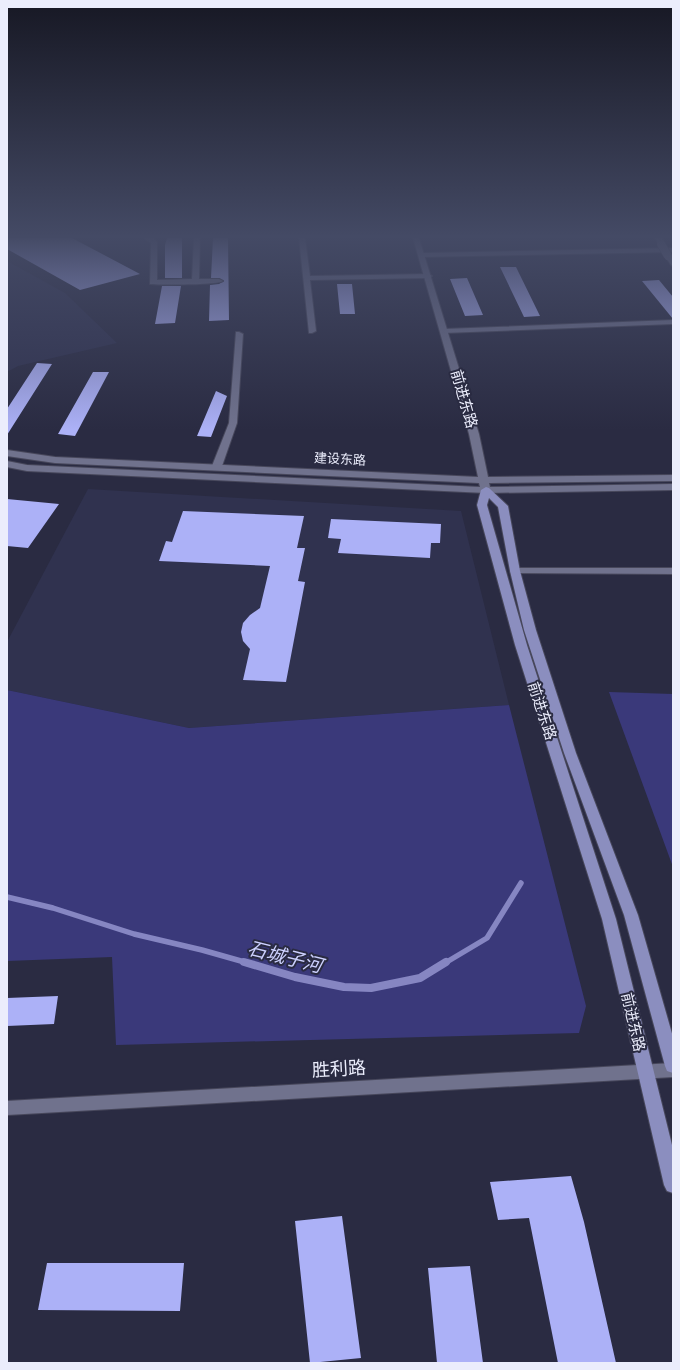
<svg xmlns="http://www.w3.org/2000/svg" width="680" height="1370" viewBox="0 0 680 1370" font-family="Figtree,'Noto Sans SC',sans-serif">
  <rect width="100%" height="100%" fill="#2a2b42"/>
  <path fill="#30324f" d="M7,261l58,32 52,50 -99,23 -11,6z
    M88,489l373,22 48,194 -320,23 -182,-38v-48z"/>
  <path fill="#3a397a" d="M7,690l182,38 320,-23 77,301 -7,27 -463,12 -4,-88 -105,4z
    M609,692l64,2v173z"/>
  <g fill="none" stroke-linecap="round" stroke-linejoin="round">
    <path stroke="#8686c2" stroke-width="5.5" d="M7,897l46,11 81,26 68,16 46,13
      M445,963l42,-25 34,-55"/>
    <path stroke="#8686c2" stroke-width="8" d="M244,962l51,15 49,10 27,1 49,-10 26,-16"/>
  </g>
  <path fill="#acb1f7" d="M7,238h65l68,36 -60,16 -73,-41z
    M167,238h15v40h-17v-33z
    M213,238h15l1,82 -20,1 1,-36 9,-1 5,-3 -5,-3h-8z
    M500,267h16l24,49 -16,1z
    M467,278l16,37 -18,1 -15,-37z
    M659,280l14,17v22l-31,-38z
    M337,284h15l3,30h-15z
    M162,286h19l-6,37 -20,1z
    M37,363l15,1 -45,71v-26z
    M93,372h16l-34,64 -17,-2z
    M216,391l11,5 -16,41 -14,-1z
    M7,499l52,5 -31,44 -21,-2z
    M183,511l121,5 -7,32h8l-7,33 7,1 -19,100 -43,-2 7,-31 -7,-8 -2,-9 2,-9 7,-8 10,-7 10,-42 -111,-5 7,-20 6,1z
    M331,519l110,5 -1,19h-9l-1,15 -92,-5 3,-14 -13,-1z
    M58,996l-4,28 -47,2v-28z
    M571,1176l13,46 32,141h-58l-29,-145 -31,2 -8,-38z
    M342,1216l19,142 -51,5 -15,-142z
    M47,1263h137l-4,48 -142,-1z
    M470,1266l13,97h-46l-9,-95z"/>
  <g fill="none" stroke-linecap="round" stroke-linejoin="round">
    <defs>
      <path id="street" d="M144,238h9l4,4v38l35,-1 2,-41h6l-1,41h20l4,2c-5,4 -64,4 -73,3l1,-41z
        M299,238h6l5,38 118,-2 4,2 -4,2 -118,2 6,51 -4,2h-3z
        M655,238h7l2,6 -1,1h-4z
        M673,248v4l-251,5 -3,-2 3,-2z
        M668,254l5,4v8l-2,-1 -6,-9z
        M673,320v4l-229,9 -4,-2 4,-2z
        M236,332h3l4,2 -6,89 -15,43 -5,3 -5,-3 17,-43z
        M515,568h158v6l-162,-1 -1,-2z"/>
      <path id="secondary" d="M413,238h6l60,196 9,43 185,-2v6l-184,2 1,4 183,-3v6l-187,3 -459,-22 -20,-4v-6l20,4 453,22 -1,-4 -424,-20 -48,-7v-6l48,7 423,20 -9,-43z
        M673,1063v14l-666,38v-14z"/>
      <path id="primary" d="M486,487l3,1 19,18 12,65 16,59 40,123 62,162 35,122v36l-6,-2 -2,-5 -41,-151 -60,-162 -40,-123 -14,-59 -12,-64 -9,-9 -2,7 40,140 89,274 57,230v44l-6,-2 -3,-6 -62,-266 -87,-274 -38,-140 4,-15z"/>
    </defs>
    <use href="#street" stroke="#47475b" stroke-width="2"/>
    <use href="#secondary" stroke="#47475b" stroke-width="2"/>
    <use href="#primary" stroke="#47475b" stroke-width="2"/>
    <use href="#street" fill="#70728d" fill-rule="evenodd"/>
    <use href="#secondary" fill="#70728d" fill-rule="evenodd"/>
    <use href="#primary" fill="#8b8ebf" fill-rule="evenodd"/>
    <defs>
      <path id="street-bridge" d="M661,244l7,12"/>
    </defs>
    <use href="#street-bridge" stroke="#47475b" stroke-width="9" stroke-linecap="butt"/>
    <use href="#street-bridge" stroke="#70728d" stroke-width="8"/>
  </g>
  <linearGradient id="sky" x2="0" y2="1"><stop stop-color="#171824"/><stop offset="0.55" stop-color="#444a65"/><stop offset="1" stop-color="#444a65" stop-opacity="0"/></linearGradient>
  <rect width="680" height="430" fill="url(#sky)"/>
  <g text-anchor="middle" dominant-baseline="central" stroke-width="4" stroke-linejoin="round" paint-order="stroke">
    <g font-size="13" fill="#ebedfc" stroke="#2a2b42">
      <text transform="translate(340 459) rotate(3)">建设东路</text>
    </g>
    <g font-size="15" fill="#ebedfc" stroke="#2a2b42">
      <text transform="translate(464 399) rotate(74)">前进东路</text>
      <text transform="translate(542 711) rotate(72)">前进东路</text>
      <text transform="translate(633 1022) rotate(77)">前进东路</text>
    </g>
    <g font-size="18" fill="#ebedfc" stroke="#2a2b42">
      <text transform="translate(339 1069) rotate(-3)">胜利路</text>
    </g>
    <g font-size="19" font-style="italic" fill="#cdd1fe" stroke="#2a2b42">
      <text transform="translate(285 957) rotate(14)">石城子河</text>
    </g>
  </g>
  <rect width="680" height="1370" fill="none" stroke="#ebedfc" stroke-width="16"/>
</svg>
